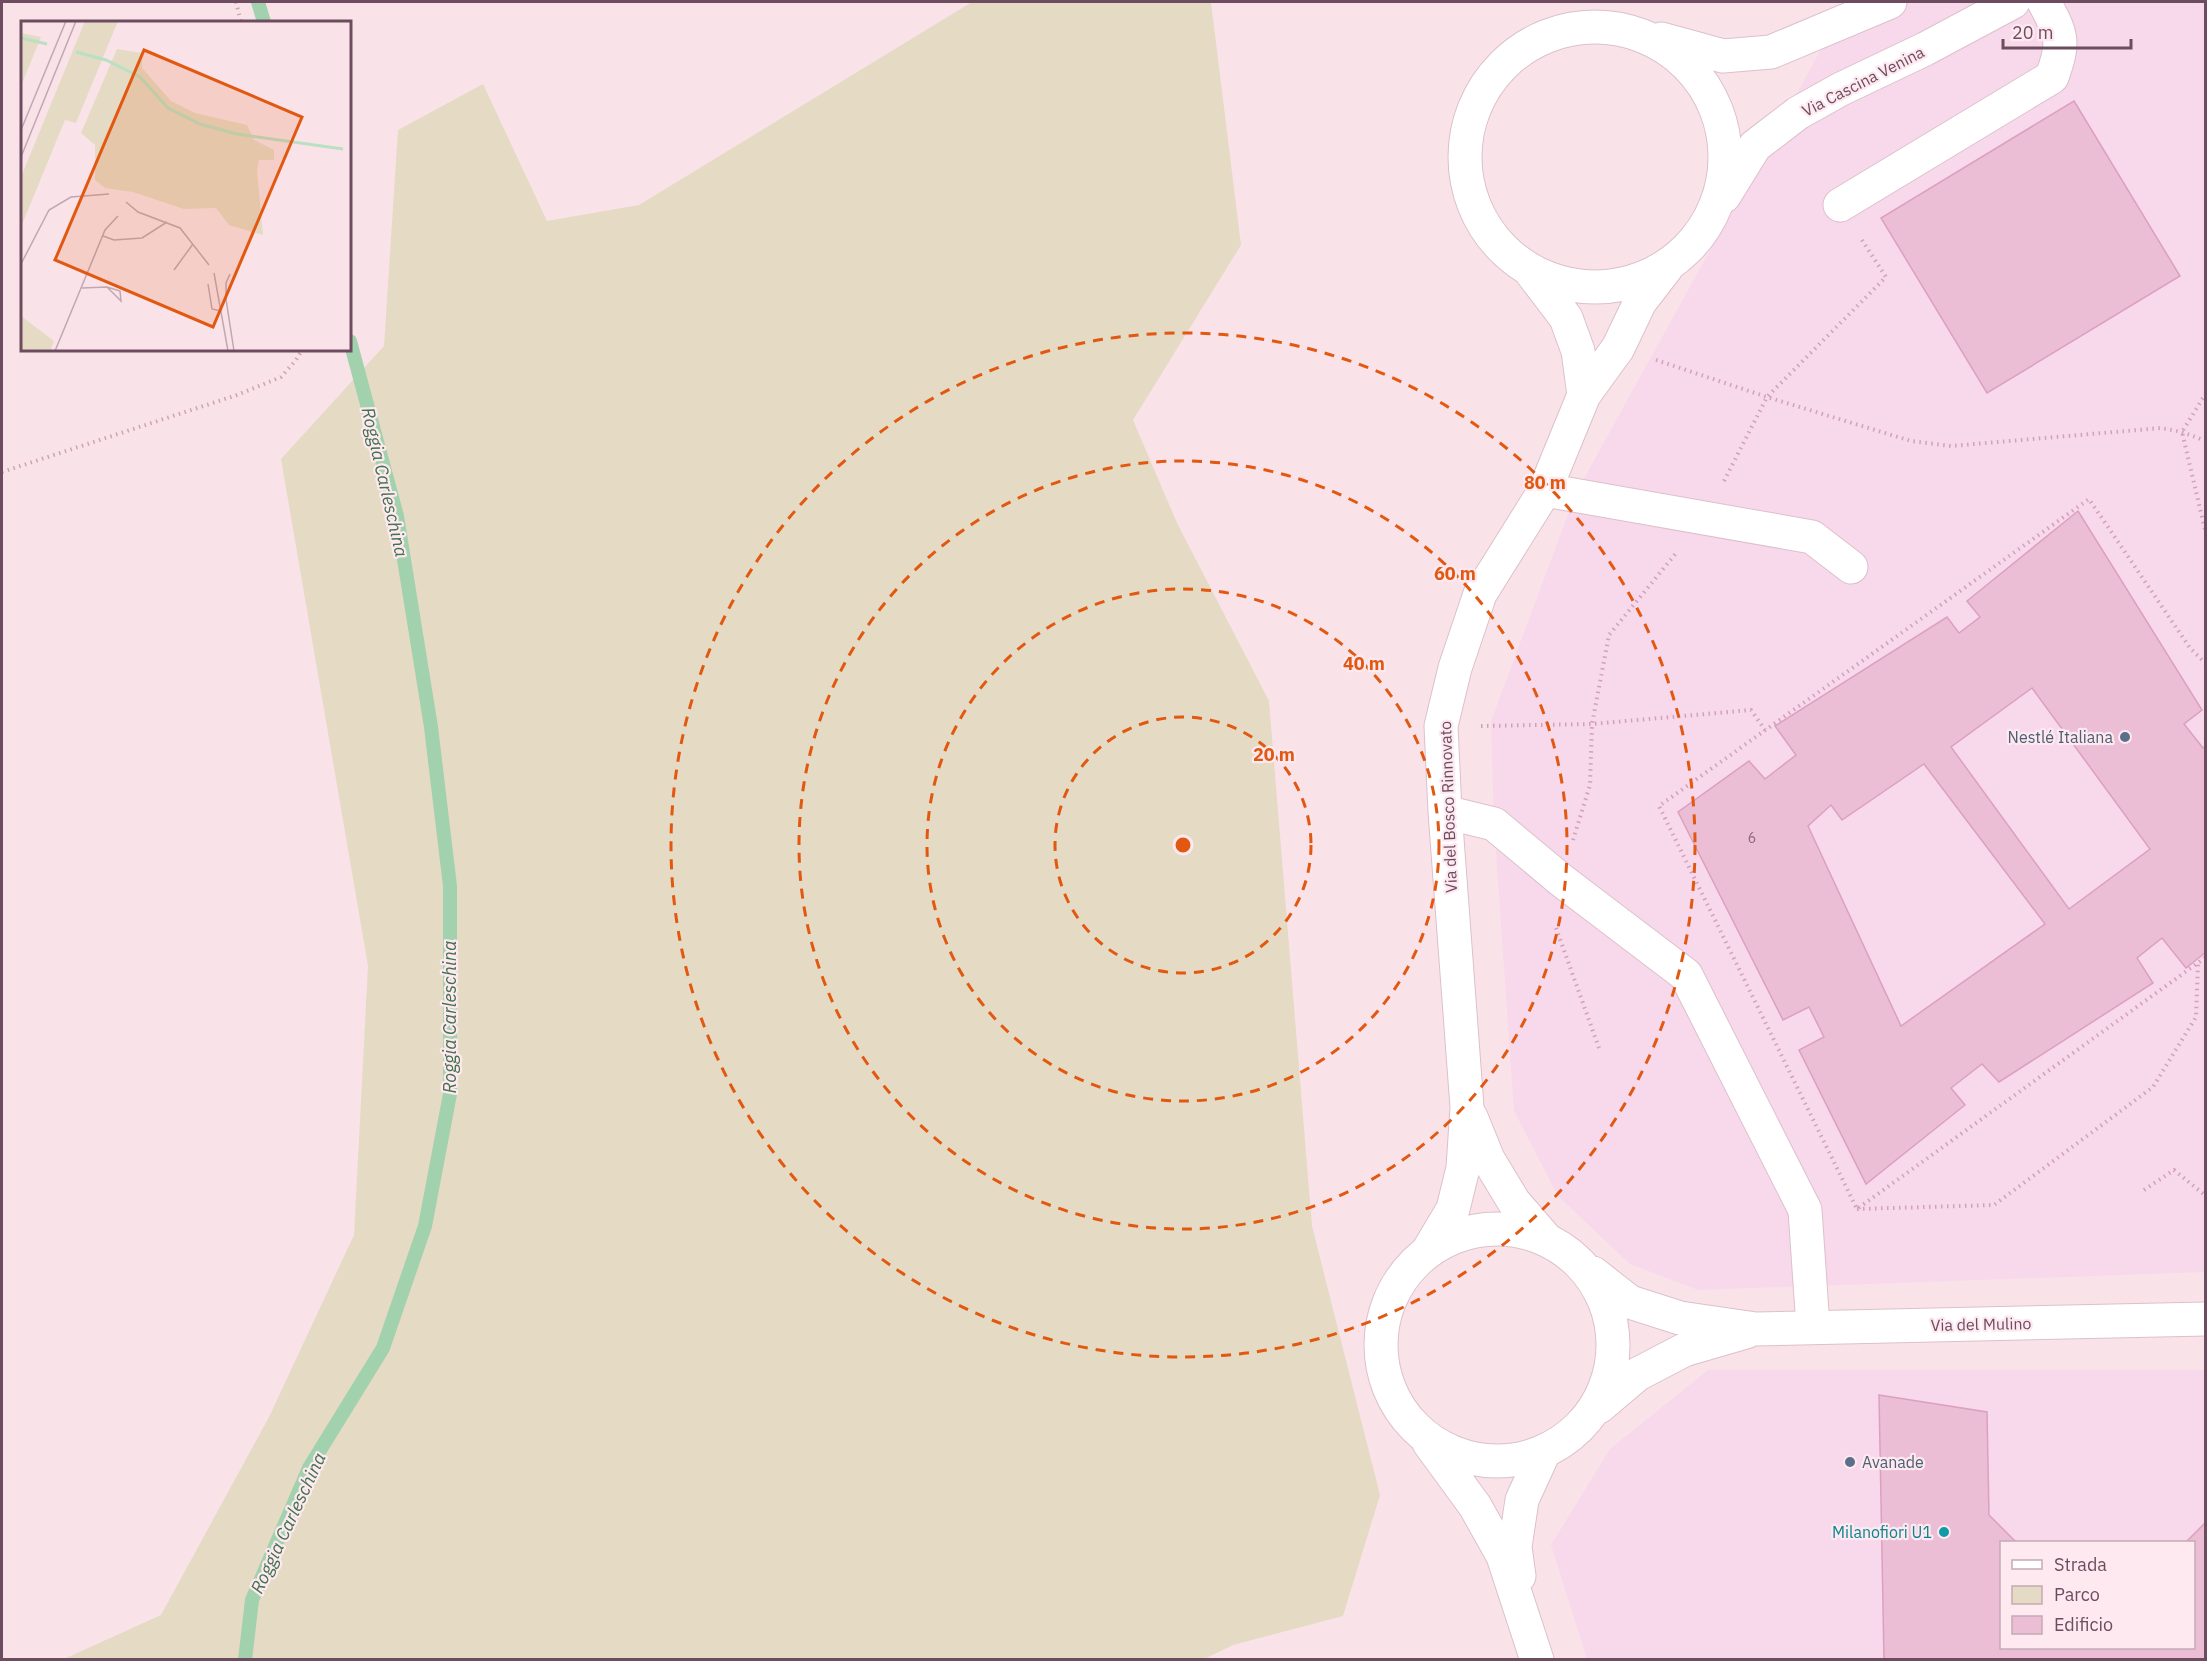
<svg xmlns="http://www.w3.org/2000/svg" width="2207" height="1661" viewBox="0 0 2207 1661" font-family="'IBM Plex Sans',sans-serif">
  <rect width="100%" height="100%" fill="#f9e3e9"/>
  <path fill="#f8d8eb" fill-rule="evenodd" d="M1890,2h315v1270l-507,18 -68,-26 -72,-68 -44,-85 -20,-287 -3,-103 85,-228 258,-467z
    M1708,1370h497v289h-618l-36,-114 59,-96zM2002,1542h192v106h-192z"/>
  <path fill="#e5dac4" d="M972,2h239l30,243 -108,175 44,103 92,178 43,525 68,269 -37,121 -110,29 -31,15 -1138,-1 97,-44 108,-198 85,-182 14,-269 -87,-507 103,-113 14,-216 85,-46 64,137 92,-16z"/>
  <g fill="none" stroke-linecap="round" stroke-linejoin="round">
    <path stroke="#a2d1ad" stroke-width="14" d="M258,2l6,20
      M245,1660l7,-60 57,-132 74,-120 42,-122 25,-132v-208l-19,-159 -34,-211 -47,-175"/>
  </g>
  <path fill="#ebbed5" stroke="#dca0bf" stroke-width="1.5" fill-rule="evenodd" d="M2074,101l106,175 -193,117 -106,-175z
    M2078,511l124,199 -18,14 19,24 3,-2v206l-20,16 -24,-30 -25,20 16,25 -154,99 -17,-18 -31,24 14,17 -99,79 -67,-134 25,-13 -15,-30 -26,13 -105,-208 71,-51 16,18 31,-24 -21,-29 172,-109 12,16 21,-16 -13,-16zM2032,688l118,161 -81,60 -118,-162zM1924,764l121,160 -144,102 -93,-200 23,-21 11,15z
    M1879,1395l108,17 2,103 27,27h-14v106h192v-106h-8l20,-20v138h-322z"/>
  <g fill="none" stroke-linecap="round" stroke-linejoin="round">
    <defs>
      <path id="minor" d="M1465 157a130 130 0 1 1 260 0a130 130 0 1 1-260 0Z
        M1661,39l62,17 48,-4 119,-50
        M1724,196l31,-50 43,-33 43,-24 84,-40 88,-47
        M1840,205l212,-128c13,-36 10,-42 -8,-75
        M1531,272l35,46 12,33 6,44
        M1545,490l267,47 39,30
        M1445,812l49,12 67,56 125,95 119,235 8,117
        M1471,1117l17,42 26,43 32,37
        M1381 1345a116 116 0 1 1 232 0a116 116 0 1 1-232 0Z
        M1428,1251l25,-42 10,-41 4,-61 -22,-295 -4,-86 14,-58 25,-74 65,-104 39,-95 34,-47 22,-46 27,-35
        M1593,1273l37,29 50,16 76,11 450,-10
        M1599,1407l39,-33 46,-24 62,-18
        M1429,1443l46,63 28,50 34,104
        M1519,1576l-4,-29 7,-47 22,-48"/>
    </defs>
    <use href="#minor" stroke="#dcc0cc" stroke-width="35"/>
    <path stroke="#d0a2b9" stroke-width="4" stroke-dasharray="1.5 4.5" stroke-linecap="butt" d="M236,2l5,20
      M1656,360l111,37 144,44 40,5 210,-18 21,4 24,9
      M2206,393l-24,39 24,102
      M2,472l235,-77 44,-18 15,-17 6,-10
      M1724,481l43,-84 119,-120 -26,-40
      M2206,664l-16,-16 -101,-149 -430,307 198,403 349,-252
      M1481,726l111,-2 159,-14 14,20
      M1573,840l17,-55 2,-61 17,-89 68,-83
      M1556,928l43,120
      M2144,1190l30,-20 32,26
      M1857,1209l137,-4 159,-118 43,-70 2,-53"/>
    <use href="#minor" stroke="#fff" stroke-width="33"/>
  </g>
  <g fill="none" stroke="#e25810" stroke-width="3" stroke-dasharray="10 8">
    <circle cx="1183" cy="845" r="128"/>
    <circle cx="1183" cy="845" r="256"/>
    <circle cx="1183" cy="845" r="384"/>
    <circle cx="1183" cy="845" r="512"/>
  </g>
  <g fill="#5c6f8a" stroke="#fde9ef" stroke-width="2">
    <circle cx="2125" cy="737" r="6"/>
    <circle cx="1850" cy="1462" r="6"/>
  </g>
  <circle fill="#0f9aa8" stroke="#fde9ef" stroke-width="2" cx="1944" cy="1532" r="6"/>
  <g text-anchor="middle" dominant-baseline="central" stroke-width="4.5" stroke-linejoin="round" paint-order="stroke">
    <g font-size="14" fill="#8d687c">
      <text x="1752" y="838">6</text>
    </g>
    <g font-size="16" fill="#6e4c5f" stroke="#fde9ef">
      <text transform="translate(1863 81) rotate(-27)">Via Cascina Venina</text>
      <text transform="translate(1448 807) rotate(-92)">Via del Bosco Rinnovato</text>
      <text transform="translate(1981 1324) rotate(-1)">Via del Mulino</text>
    </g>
    <g font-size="16" fill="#4e5e75" stroke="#fde9ef" text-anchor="end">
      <text x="2113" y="737">Nestlé Italiana</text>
      <text x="1862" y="1462" text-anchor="start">Avanade</text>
    </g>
    <g font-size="16" fill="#0d838f" stroke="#fde9ef" text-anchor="end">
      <text x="1932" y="1532">Milanofiori U1</text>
    </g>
    <g font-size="18" font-style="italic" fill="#42724e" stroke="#fde9ef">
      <text transform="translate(385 482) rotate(77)">Roggia Carleschina</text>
      <text transform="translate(449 1017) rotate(-90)">Roggia Carleschina</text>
      <text transform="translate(288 1523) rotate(-65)">Roggia Carleschina</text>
    </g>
  </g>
  <g transform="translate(21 21)">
    <rect width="330" height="330" fill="#f9e3e9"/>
    <path d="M64,0h33l-42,102 -11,-3 -44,107v-50zM0,12l20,4 -20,49zM96,28l25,4v15l29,33 24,12 52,12 7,15 20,10v10h-15l-2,10 6,65 -34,-10 -13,-17 -32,1 -51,-17 -28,-4 -10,-8v-35l-14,-12zM0,295l33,25 -4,10h-29z" fill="#e5dac4"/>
    <path fill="none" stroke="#bae0c3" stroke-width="3" d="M0,17l26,6M55,31l30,8 34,17 28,31 32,16 37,10 106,15"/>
    <path fill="none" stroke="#c1a7b2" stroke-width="1.5" d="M0,109l45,-109M0,136l55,-136M105,181l12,10 42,16 29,37M82,215l11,4 28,-2 25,-16M0,243l28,-54 22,-13 38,-3M153,249l19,-26M193,252l14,78M209,253l-4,9v16l8,52M187,263l4,25 9,2M61,267l25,-1 14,14 -1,-10 -13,-4M34,330l50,-121 13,-14"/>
    <path fill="#e25810" fill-opacity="0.15" stroke="#e25810" stroke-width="3" d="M123,29l158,67 -89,210 -158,-67z"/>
    <rect width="330" height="330" fill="none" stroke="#6e4c5f" stroke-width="3"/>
  </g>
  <circle cx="1183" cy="845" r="9" fill="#e25810" stroke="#fde9ef" stroke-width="3"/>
  <g font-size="18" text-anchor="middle" font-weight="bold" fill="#e25810" stroke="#fde9ef" stroke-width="4.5" stroke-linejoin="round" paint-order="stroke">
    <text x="1545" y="489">80 m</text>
    <text x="1455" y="580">60 m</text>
    <text x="1364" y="670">40 m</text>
    <text x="1274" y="761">20 m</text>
  </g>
  <rect width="2207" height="1661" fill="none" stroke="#6e4c5f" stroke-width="6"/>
  <rect x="2000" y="1541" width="195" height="108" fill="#fde9ef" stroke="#c4aab5" stroke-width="1.5"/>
  <rect x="2012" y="1560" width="30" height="9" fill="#ffffff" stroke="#c4aab5" stroke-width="1.5"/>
  <text x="2054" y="1571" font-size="18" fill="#6e4c5f">Strada</text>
  <rect x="2012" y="1586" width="30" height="18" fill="#e5dac4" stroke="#c4aab5" stroke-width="1.5"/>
  <text x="2054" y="1601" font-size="18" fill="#6e4c5f">Parco</text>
  <rect x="2012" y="1616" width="30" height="18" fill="#ebbed5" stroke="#c4aab5" stroke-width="1.5"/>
  <text x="2054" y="1631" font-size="18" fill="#6e4c5f">Edificio</text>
  <path d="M2003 39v9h128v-9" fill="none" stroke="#6e4c5f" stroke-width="3"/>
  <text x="2012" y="39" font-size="18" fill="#6e4c5f" stroke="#fde9ef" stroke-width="4.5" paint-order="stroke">20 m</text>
</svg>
